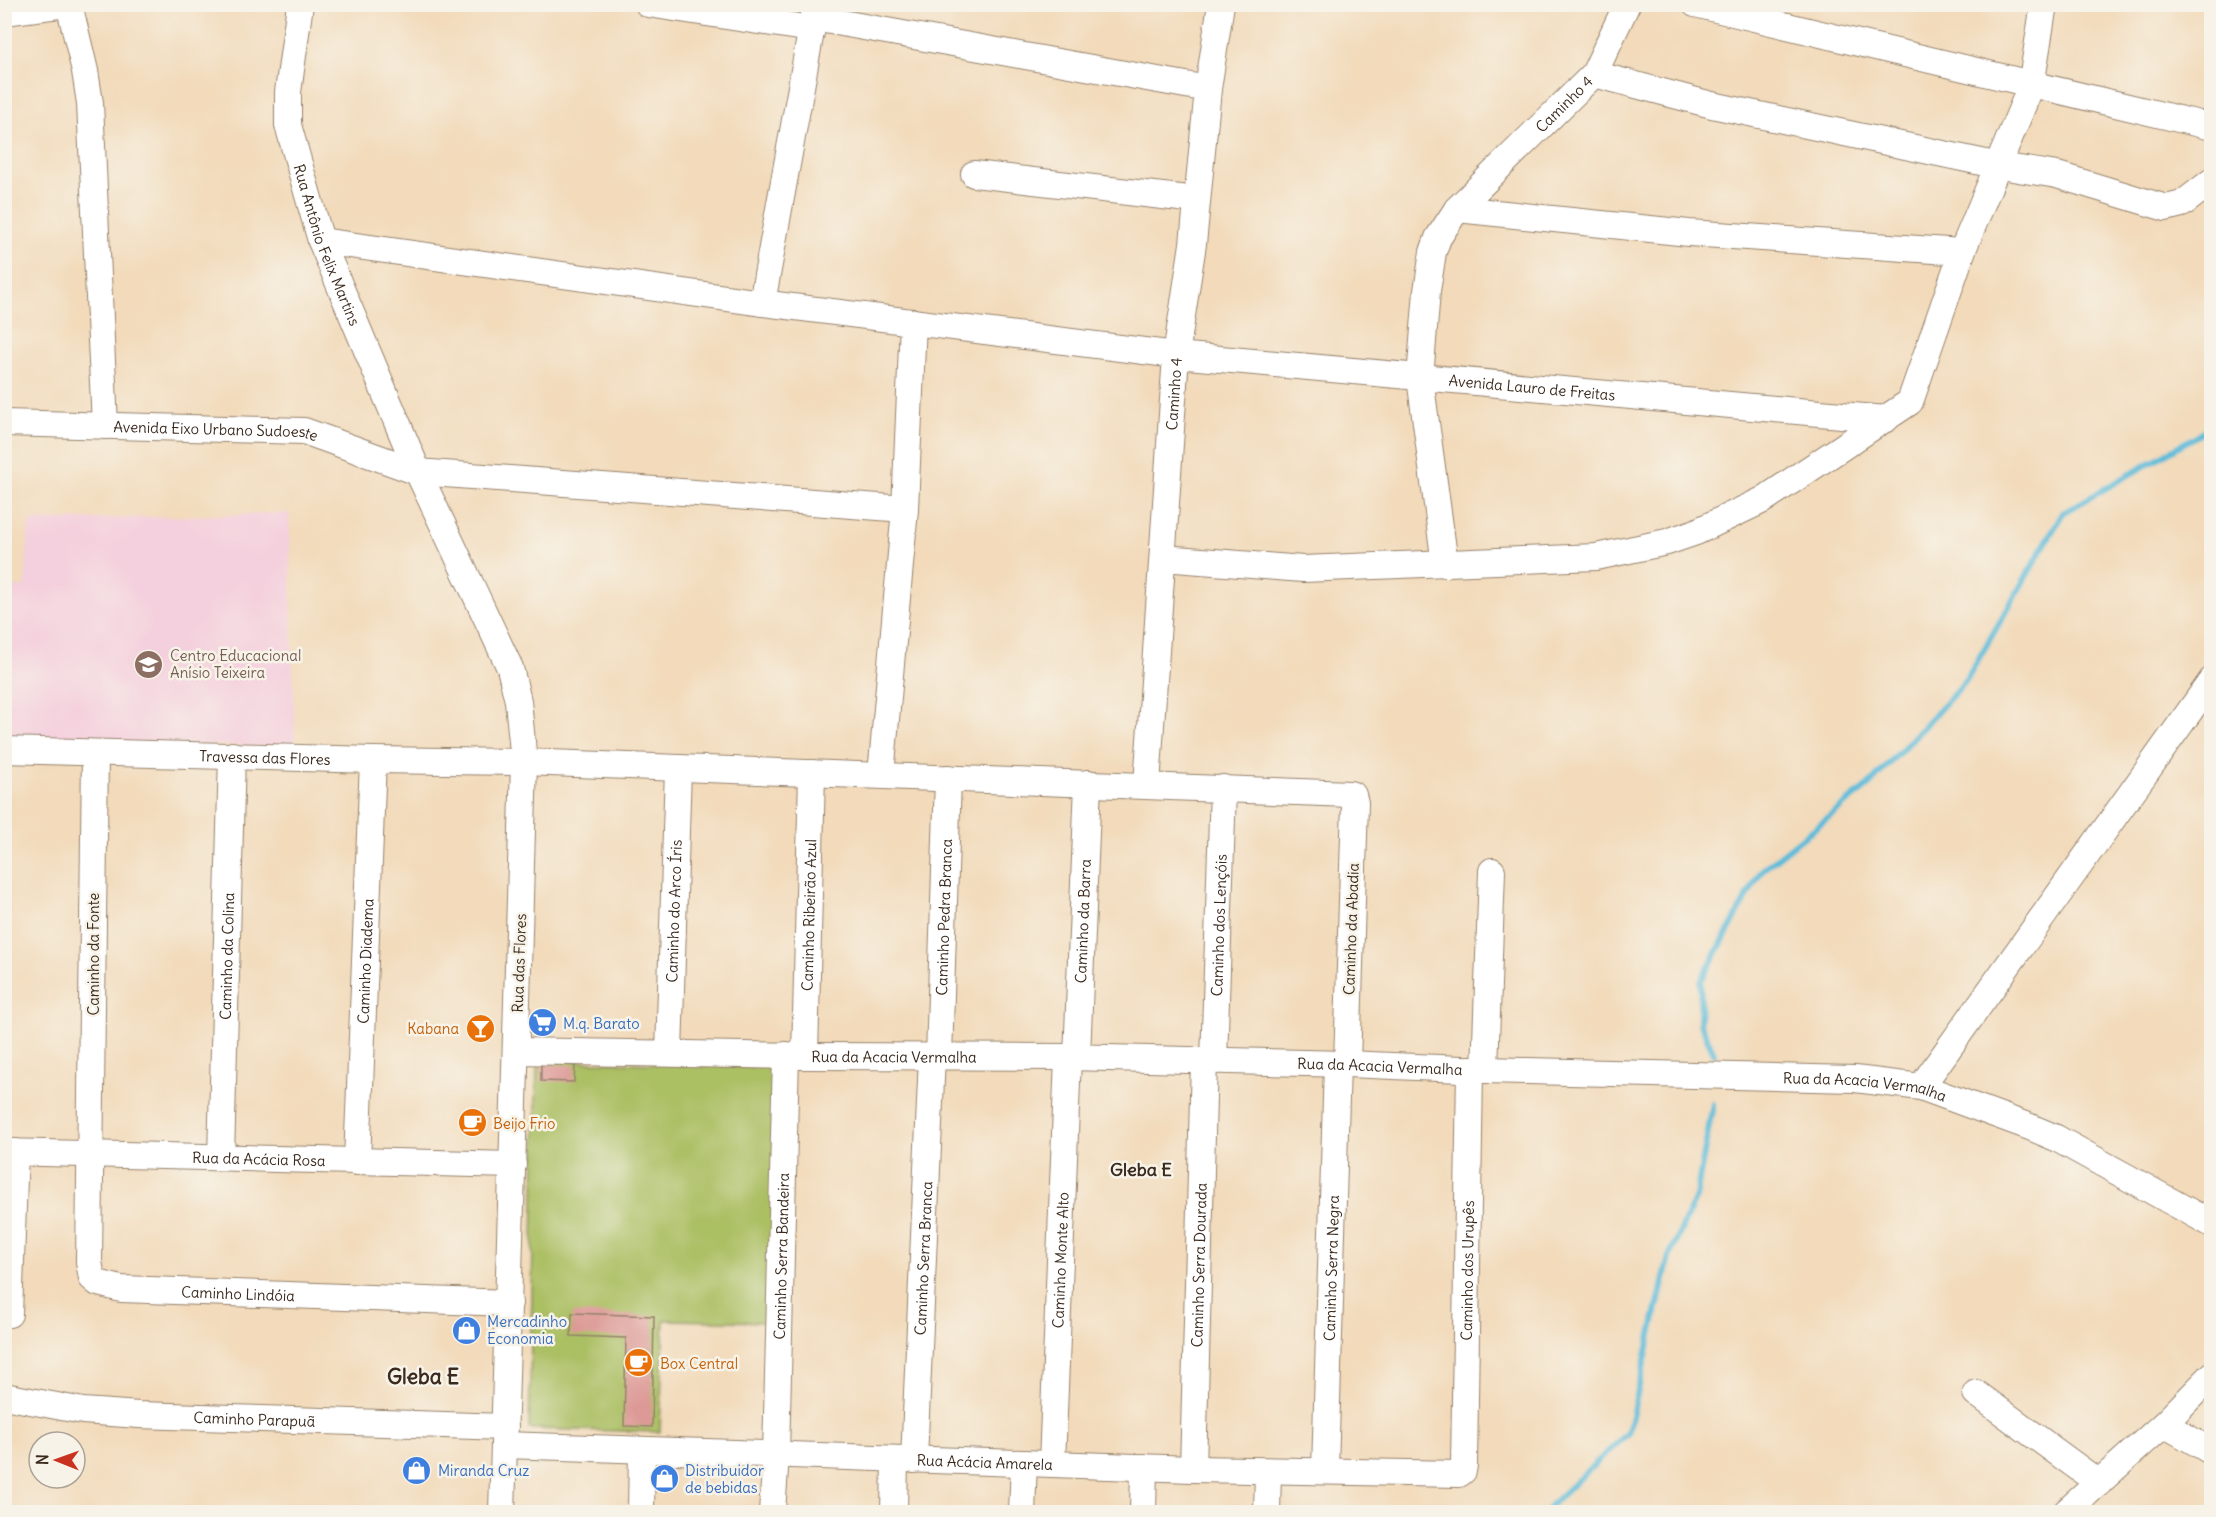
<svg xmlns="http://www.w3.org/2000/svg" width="2216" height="1517" viewBox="0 0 2216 1517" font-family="Delius,sans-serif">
  <rect width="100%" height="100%" fill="#f7f3e8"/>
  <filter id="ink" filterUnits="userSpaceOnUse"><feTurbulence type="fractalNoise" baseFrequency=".0167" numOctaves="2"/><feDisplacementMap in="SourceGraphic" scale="12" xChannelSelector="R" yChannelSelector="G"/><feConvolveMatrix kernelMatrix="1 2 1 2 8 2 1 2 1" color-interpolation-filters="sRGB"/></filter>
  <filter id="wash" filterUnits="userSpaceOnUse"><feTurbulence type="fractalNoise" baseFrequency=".008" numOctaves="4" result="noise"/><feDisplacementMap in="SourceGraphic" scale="24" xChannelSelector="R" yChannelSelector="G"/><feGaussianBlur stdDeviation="1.35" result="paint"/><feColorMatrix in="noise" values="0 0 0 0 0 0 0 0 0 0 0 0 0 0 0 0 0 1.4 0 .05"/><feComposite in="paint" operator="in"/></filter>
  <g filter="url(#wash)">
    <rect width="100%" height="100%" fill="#f2daba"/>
    <path fill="#f4cfdd" d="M289,513l6,234 -290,-7 -1,-154 21,1 4,-66z"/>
    <path fill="#abbf63" stroke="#737440" stroke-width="1.5" d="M537,1060l244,8 -8,254 -109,-2 -4,112 -131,-3z"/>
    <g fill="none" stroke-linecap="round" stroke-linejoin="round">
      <path stroke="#5bbbd9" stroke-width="6" d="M1714,1053l-14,-30 1,-42 60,-110 108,-86 96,-103 98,-169 149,-86
        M1547,1512l2,-5 79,-74 41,-176 27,-60 17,-93"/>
    </g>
    <g id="blocks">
      <path fill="#dd9996" d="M541,1064l34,1 -1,17 -33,-1z
        M572,1313l82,3 -2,111 -28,-1 2,-88 -55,-2z"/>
    </g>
  </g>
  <g filter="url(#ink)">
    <use href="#blocks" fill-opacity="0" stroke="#96826c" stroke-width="1.5"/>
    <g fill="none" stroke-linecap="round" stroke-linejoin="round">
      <defs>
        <g id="minor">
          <path d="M69,4l16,67 5,32 15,323"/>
          <path id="s1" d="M300,4l-12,88v33l33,116 97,231 92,196 8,33 6,61 -22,750"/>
          <path d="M648,4l164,25"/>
          <path d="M1695,4l517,123"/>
          <path d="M4,12l63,-8"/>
          <path d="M814,18l394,71"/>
          <path d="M1594,74l118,31 288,61 57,9 109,33 16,-4 30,-23"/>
          <path d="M974,174l223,26"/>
          <path d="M1457,209l232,24 273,19"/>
          <path id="s2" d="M321,241l441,62 414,52 710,64"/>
          <path d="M762,303l54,-299"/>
          <path id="s3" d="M4,423l300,8 114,41 487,37"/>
          <path d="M1163,558l140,11 293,-12 71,-15 29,-10 67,-32 147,-98 52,-150 69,-166 13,-82"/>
          <path id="s4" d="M1445,564l-25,-186 7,-87 6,-39 5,-14 19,-29 137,-135 33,-70"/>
          <path id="s5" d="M4,750l369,10 151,2 826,32 3,1 2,8 -8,261"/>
          <path id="s6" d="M95,753l-6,509 3,16 6,5 23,6 388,14"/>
          <path d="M881,775l24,-266 8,-187"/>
          <path id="s7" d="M1147,785l29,-430 17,-111 15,-155 13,-85"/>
          <path id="s8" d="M516,1051l289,5 263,1 279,7 138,6 370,9 66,8 109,40 26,11 156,86"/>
          <path id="s9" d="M669,1053l9,-285"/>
          <path id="s10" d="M805,1056l7,-283"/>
          <path id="s11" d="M939,1057l9,-279"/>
          <path id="s12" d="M1077,1057l11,-274"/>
          <path id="s13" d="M1214,1061l9,-273"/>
          <path d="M1485,1070l7,-199"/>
          <path d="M1921,1087l291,-407"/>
          <path id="s14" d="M4,1152l509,13"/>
          <path id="s15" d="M221,1157l11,-402"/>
          <path id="s16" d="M357,1162l16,-402"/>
          <path d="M9,1314l6,-162"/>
          <path d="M1976,1393l123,90"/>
          <path id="s17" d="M4,1396l79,15 56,4 366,12"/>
          <path d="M2164,1424l48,28"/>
          <path id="s18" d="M505,1445l688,24 266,5 4,-3 1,-6 6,-396"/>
          <path id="s19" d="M914,1460l18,-403"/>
          <path id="s20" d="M1052,1464l16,-407"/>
          <path id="s21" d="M1193,1469l11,-409"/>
          <path id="s22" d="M1325,1470l12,-406"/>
          <path d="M641,1512l1,-62"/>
          <path id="s23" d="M772,1512l4,-57 10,-400"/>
          <path d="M894,1512l1,-53"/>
          <path d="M1022,1512l2,-49"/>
          <path d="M1143,1512l1,-45"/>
          <path d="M1267,1512l1,-41"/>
          <path d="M2066,1512l98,-88 48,-49"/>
        </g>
      </defs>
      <use href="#minor" stroke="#96826c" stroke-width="28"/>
      <use href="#minor" stroke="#fff" stroke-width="26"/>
    </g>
  </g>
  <defs>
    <symbol id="school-disc" viewBox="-11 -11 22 22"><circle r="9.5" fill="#8d6e63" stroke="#f7f3e8"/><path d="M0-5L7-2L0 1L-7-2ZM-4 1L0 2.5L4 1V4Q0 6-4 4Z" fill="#fff"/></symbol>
    <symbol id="supermarket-disc" viewBox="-11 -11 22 22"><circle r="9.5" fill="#3f7fe0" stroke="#f7f3e8"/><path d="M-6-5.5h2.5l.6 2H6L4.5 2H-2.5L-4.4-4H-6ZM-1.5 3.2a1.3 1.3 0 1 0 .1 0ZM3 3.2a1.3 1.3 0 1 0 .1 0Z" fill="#fff"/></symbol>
    <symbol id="bar-disc" viewBox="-11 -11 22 22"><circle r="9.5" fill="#e8710a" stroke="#f7f3e8"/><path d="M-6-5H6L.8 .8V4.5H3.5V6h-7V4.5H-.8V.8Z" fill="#fff"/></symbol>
    <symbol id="cafe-disc" viewBox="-11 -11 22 22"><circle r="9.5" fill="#e8710a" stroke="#f7f3e8"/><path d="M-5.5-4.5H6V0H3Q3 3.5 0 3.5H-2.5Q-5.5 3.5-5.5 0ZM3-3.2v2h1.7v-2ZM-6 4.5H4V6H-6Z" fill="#fff"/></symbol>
    <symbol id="shop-disc" viewBox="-11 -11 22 22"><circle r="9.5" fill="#3f7fe0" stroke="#f7f3e8"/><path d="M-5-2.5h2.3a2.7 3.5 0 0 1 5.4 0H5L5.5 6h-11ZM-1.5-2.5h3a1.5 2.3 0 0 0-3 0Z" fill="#fff"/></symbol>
  </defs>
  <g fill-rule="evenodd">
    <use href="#school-disc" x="132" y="648" width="33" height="33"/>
    <use href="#supermarket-disc" x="526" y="1006" width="33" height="33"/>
    <use href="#bar-disc" x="464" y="1012" width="33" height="33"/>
    <use href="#cafe-disc" x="456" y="1106" width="33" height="33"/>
    <use href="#shop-disc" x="450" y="1314" width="33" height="33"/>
    <use href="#cafe-disc" x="622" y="1346" width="33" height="33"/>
    <use href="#shop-disc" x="400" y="1454" width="33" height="33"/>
    <use href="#shop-disc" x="648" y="1462" width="33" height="33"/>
  </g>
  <g text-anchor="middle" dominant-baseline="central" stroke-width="5" stroke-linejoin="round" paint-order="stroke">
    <g font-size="15" fill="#3b2a1e" stroke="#f7f3e8">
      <text stroke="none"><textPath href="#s4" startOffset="514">Caminho 4</textPath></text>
      <text stroke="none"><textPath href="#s1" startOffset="248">Rua Antônio Felix Martins</textPath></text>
      <text stroke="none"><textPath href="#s2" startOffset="1220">Avenida Lauro de Freitas</textPath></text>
      <text stroke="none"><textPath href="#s7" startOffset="392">Caminho 4</textPath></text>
      <text stroke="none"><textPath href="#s3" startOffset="212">Avenida Eixo Urbano Sudoeste</textPath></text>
      <text stroke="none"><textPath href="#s5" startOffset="261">Travessa das Flores</textPath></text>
      <text stroke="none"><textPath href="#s9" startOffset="142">Caminho do Arco Íris</textPath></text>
      <text stroke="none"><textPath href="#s10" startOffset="141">Caminho Ribeirão Azul</textPath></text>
      <text stroke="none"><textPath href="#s11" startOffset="140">Caminho Pedra Branca</textPath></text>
      <text stroke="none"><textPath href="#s12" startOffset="136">Caminho da Barra</textPath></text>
      <text stroke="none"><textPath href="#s13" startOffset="136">Caminho dos Lençóis</textPath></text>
      <text transform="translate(1351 929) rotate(-88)">Caminho da Abadia</text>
      <text transform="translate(93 954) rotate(-90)">Caminho da Fonte</text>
      <text stroke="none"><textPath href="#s15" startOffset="201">Caminho da Colina</textPath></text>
      <text stroke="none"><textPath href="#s16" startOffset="201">Caminho Diadema</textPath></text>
      <text transform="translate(519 963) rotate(-88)">Rua das Flores</text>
      <text stroke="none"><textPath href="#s8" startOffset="378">Rua da Acacia Vermalha</textPath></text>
      <text stroke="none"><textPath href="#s8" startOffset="864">Rua da Acacia Vermalha</textPath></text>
      <text stroke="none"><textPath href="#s8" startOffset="1350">Rua da Acacia Vermalha</textPath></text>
      <text stroke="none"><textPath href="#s14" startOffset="255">Rua da Acácia Rosa</textPath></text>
      <text stroke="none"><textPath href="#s23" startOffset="256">Caminho Serra Bandeira</textPath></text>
      <text stroke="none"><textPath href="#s19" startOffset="202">Caminho Serra Branca</textPath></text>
      <text stroke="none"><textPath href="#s20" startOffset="204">Caminho Monte Alto</textPath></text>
      <text stroke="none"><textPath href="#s21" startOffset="204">Caminho Serra Dourada</textPath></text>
      <text stroke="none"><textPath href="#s22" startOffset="202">Caminho Serra Negra</textPath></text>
      <text stroke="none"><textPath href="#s18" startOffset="1160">Caminho dos Urupês</textPath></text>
      <text stroke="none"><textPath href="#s6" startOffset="674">Caminho Lindóia</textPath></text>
      <text stroke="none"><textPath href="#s17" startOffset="252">Caminho Parapuã</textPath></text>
      <text stroke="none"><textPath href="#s18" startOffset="480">Rua Acácia Amarela</textPath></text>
    </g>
    <g font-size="15" fill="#785e54" stroke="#f7f3e8" text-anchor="start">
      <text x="170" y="655">Centro Educacional<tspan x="170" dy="17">Anísio Teixeira</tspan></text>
    </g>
    <g font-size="15" fill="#366cbe" stroke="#f7f3e8" text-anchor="start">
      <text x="563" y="1023">M.q. Barato</text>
      <text x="487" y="1321">Mercadinho<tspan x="487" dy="17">Economia</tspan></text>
      <text x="438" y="1470">Miranda Cruz</text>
      <text x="685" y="1470">Distribuidor<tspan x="685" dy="17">de bebidas</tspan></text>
    </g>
    <g font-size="15" fill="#c56008" stroke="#f7f3e8" text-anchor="start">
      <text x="459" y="1028" text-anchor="end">Kabana</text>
      <text x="493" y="1123">Beijo Frio</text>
      <text x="660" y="1363">Box Central</text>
    </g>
    <g font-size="18" font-weight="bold" fill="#3b2a1e" stroke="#f7f3e8">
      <text x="1141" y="1169">Gleba E</text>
    </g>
    <g font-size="21" font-weight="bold" fill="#3b2a1e" stroke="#f7f3e8">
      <text x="423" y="1376">Gleba E</text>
    </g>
  </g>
  <rect width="2216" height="1517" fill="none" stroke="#f7f3e8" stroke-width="24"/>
  <g transform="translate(57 1460) rotate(271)"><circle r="28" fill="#f7f3e8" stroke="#aca397" stroke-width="1.5"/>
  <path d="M0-4.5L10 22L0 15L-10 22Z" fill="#c8321e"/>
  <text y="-9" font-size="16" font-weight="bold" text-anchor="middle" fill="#3b2a1e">N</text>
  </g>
</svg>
